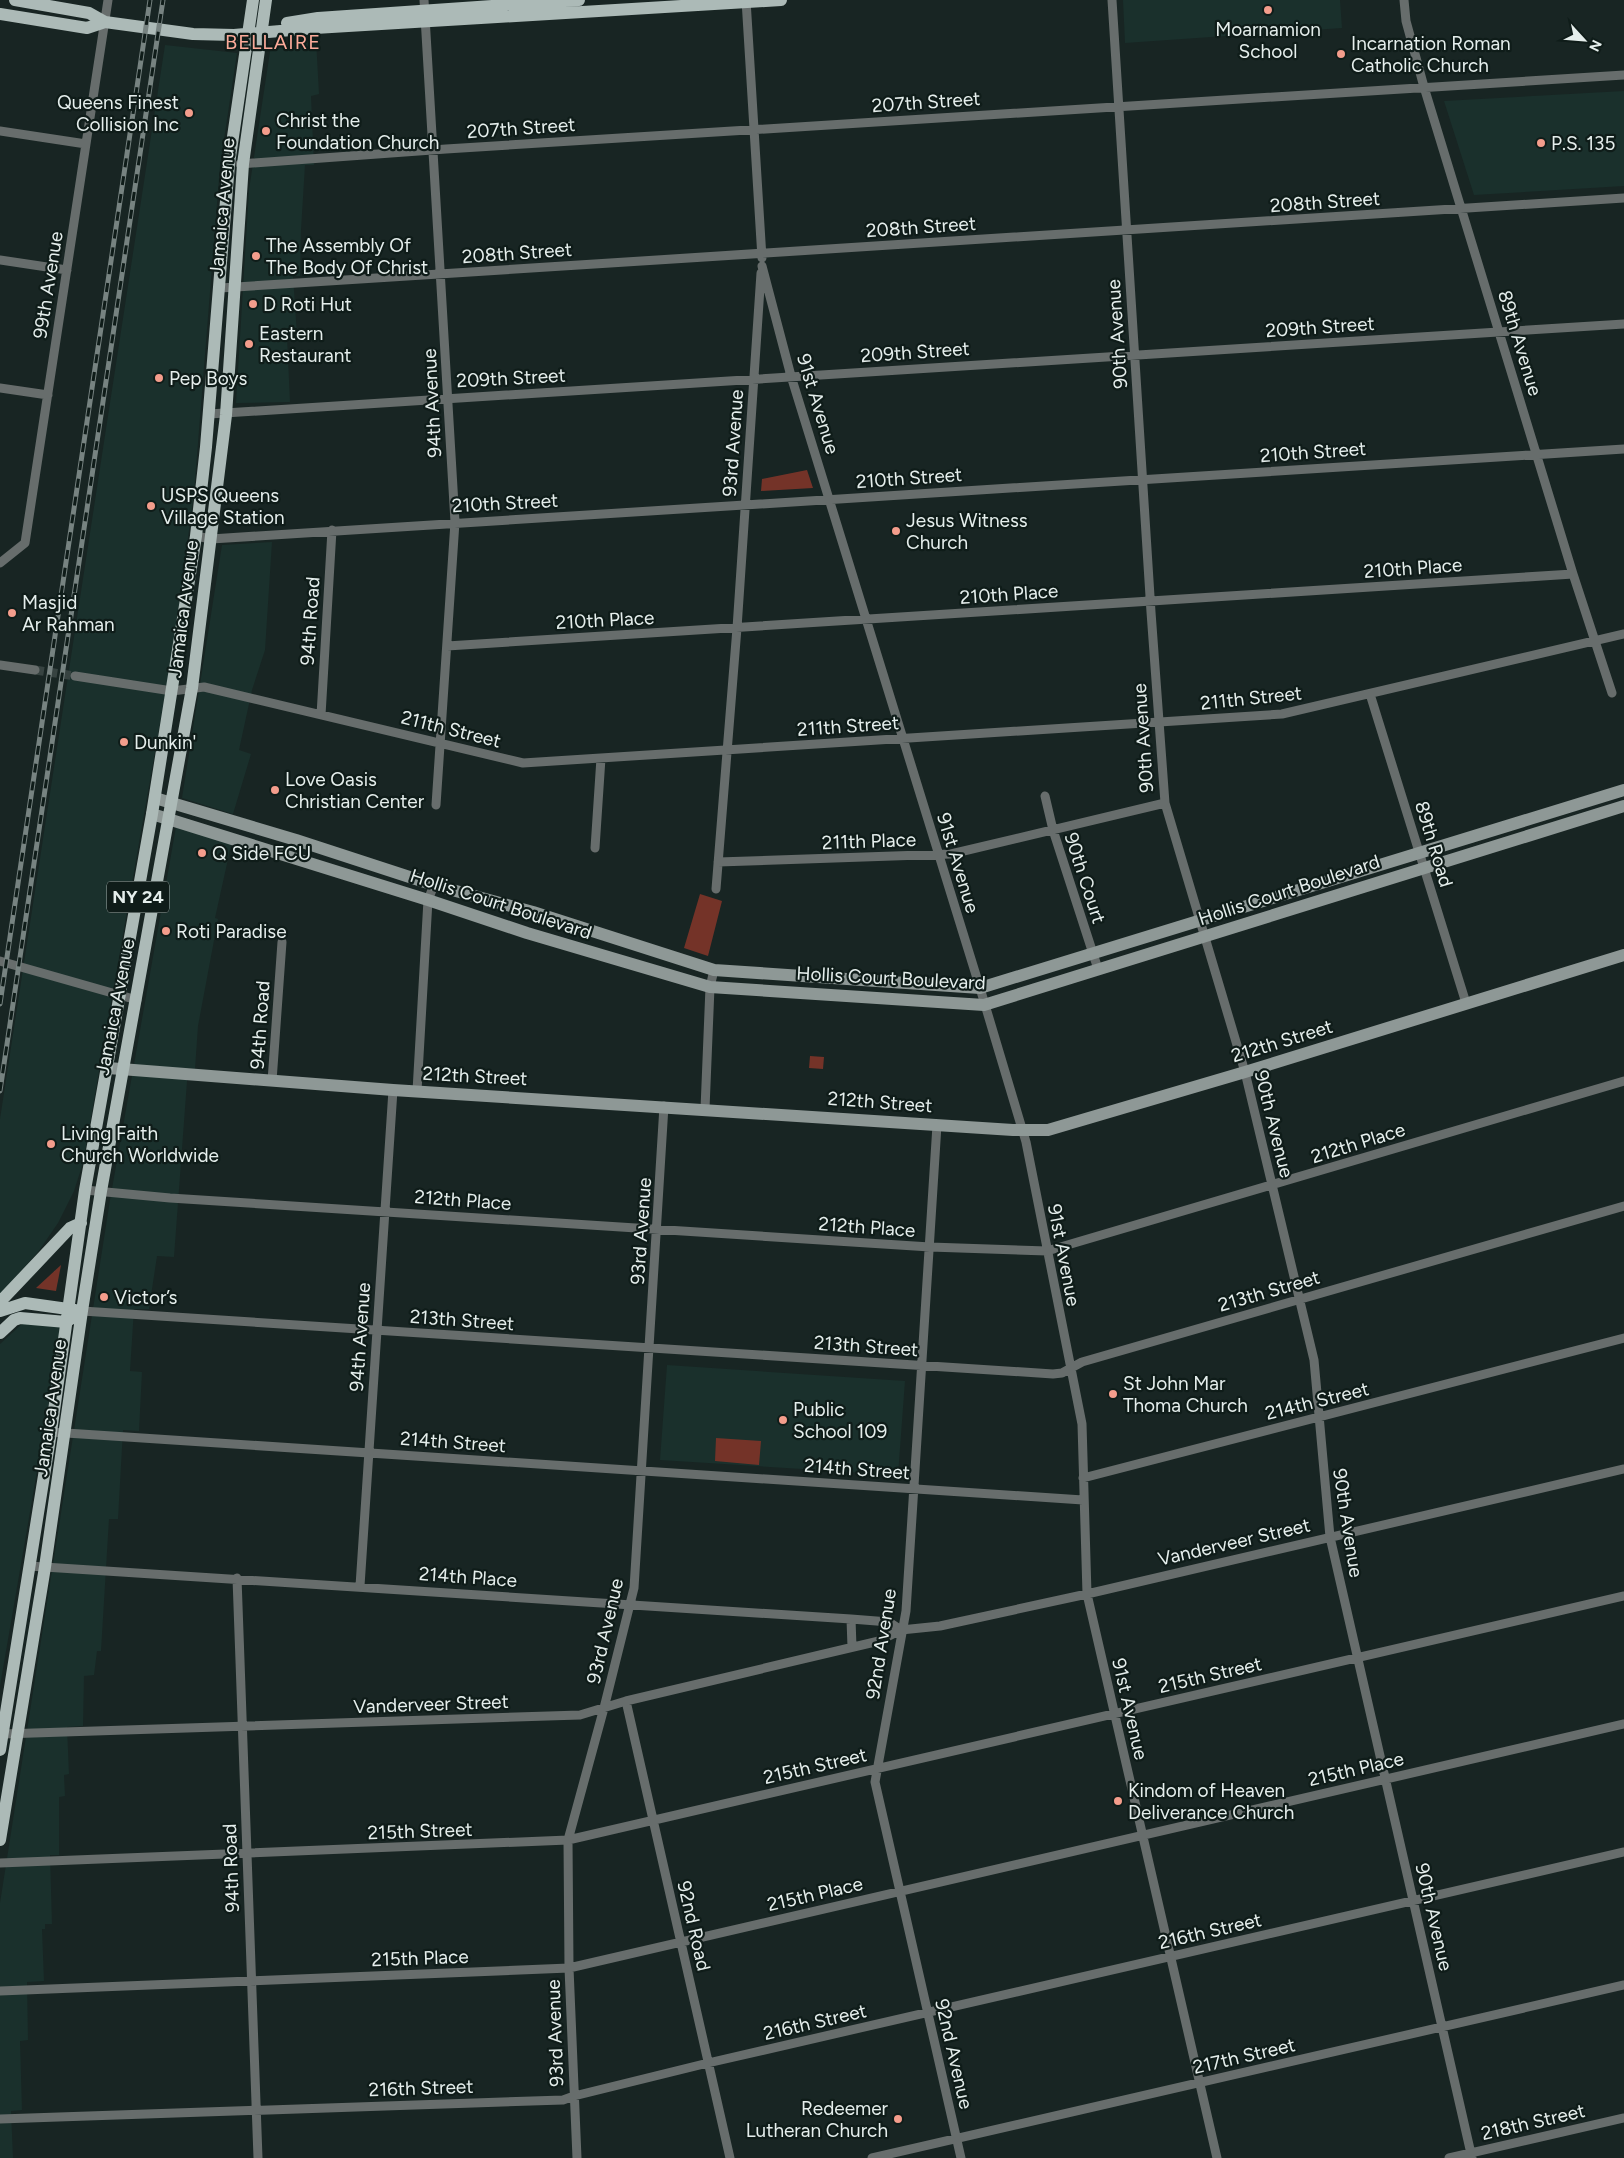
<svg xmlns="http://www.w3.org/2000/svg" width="1624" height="2158" viewBox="0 0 1624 2158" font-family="Figtree,sans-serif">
  <defs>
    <pattern id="park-tufts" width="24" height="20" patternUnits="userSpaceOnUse" patternTransform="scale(1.25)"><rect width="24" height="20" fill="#743328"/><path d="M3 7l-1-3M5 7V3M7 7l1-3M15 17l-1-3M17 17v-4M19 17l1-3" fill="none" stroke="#885147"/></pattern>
  </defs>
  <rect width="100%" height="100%" fill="#182523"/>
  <path fill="#1a302c" d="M1123,0h217l2,28 -217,15z
    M316,39l3,55 -8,2 3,69h-9l-4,65 -1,46h-7l4,59 -10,2 3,65 -54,1 13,-213 22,-145z
    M165,45l72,8 -17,113 -26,327 -21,156 -90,514 -9,28 -16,32 -20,29 -38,42v-175z
    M1624,91v95l-150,9 -30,-94z
    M272,542l-7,108 -13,40 -13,60 12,4 -18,60 -51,-16 40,-253z
    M176,827l56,14 -17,77 3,1 -20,107 -3,43 -7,-1 -14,189 -17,-1 -8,53h-15l-4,62 12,1 -3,59 -16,-1 -5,89h-9l-8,132h-4l-3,24 -10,1 -1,50 -16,1 2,47 -5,1 1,21 -6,1v58h-9l2,69h-7v5h-3l2,52 -17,1 1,58 -8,1 2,69 -11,1 2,47h-13v-255l110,-703z
    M23,1323l39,3 -62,360v-342z
    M667,1365l238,16 -7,94 -238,-15z"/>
  <path fill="#743328" d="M807,470l6,18 -52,3 1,-12z
    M700,894l22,7 -14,55 -24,-8z
    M810,1056l14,1 -1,12 -14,-1z
    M716,1438l45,3 -2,24 -44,-4z"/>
  <path fill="url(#park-tufts)" d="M61,1265l-5,26 -20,-3z"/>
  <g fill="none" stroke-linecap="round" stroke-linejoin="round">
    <path stroke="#374341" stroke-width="9" stroke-dasharray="9 4.5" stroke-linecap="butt" d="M35,670l40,6"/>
    <path stroke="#676d6c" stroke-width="9" d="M424,0l31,522 -19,283
      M746,0l16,258
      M1112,0l39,612 14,191 80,269 69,288 16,177 142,621
      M1404,0l2,21 18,66 149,487 39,119
      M0,131l86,13
      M240,164l206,-15 1178,-74
      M0,260l67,10
      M762,266l29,110 189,612 46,154 56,282 5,170 130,564
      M220,288l1404,-90
      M0,388l48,7
      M209,414l1415,-90
      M196,536l15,3 1413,-90
      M0,563l25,-20 83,-543
      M447,646l1126,-72
      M0,665l35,5
      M75,676l97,15 32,-4 319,76 759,-49 342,-80
      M1370,694l96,309
      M321,715l11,-185
      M1045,796l8,34 45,139
      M595,848l6,-90
      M718,862l233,-8 214,-51
      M716,889l21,-261 24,-355
      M0,961l137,39
      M272,1081l10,-139
      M417,1091l11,-191 6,-15
      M705,1109l5,-122 4,-17
      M937,1125l-31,486 -31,171 86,376
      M85,1190l85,8 760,49 117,4 577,-170
      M82,1311l971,63 9,-1 20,-11 542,-156
      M51,1432l1032,68
      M1083,1478l541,-140
      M29,1566l822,53 38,3 12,8
      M237,1578l21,580
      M360,1586l33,-496
      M851,1619l1,28
      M626,1701l104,457
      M3,1734l577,-19 46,-14 253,-60 22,-11 39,-4 147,-32 537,-125
      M0,1863l568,-23 1056,-244
      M0,1991l569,-23 1055,-244
      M0,2119l563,-19 11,-4 134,-33 916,-211
      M577,2158l-8,-190 -1,-128 36,-132 30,-120 30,-482
      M872,2158l752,-173
      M1449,2158l175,-40"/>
    <path stroke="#8e9896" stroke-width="12" d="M155,798l141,42 138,45 99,27 181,58 266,18 644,-198
      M152,814l276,86 99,33 183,54 274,18 640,-199
      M108,1068l285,22 620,40h35l197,-58 379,-117"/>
    <path stroke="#acbab7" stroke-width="12" d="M15,0l74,13 16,9
      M0,14l87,14 18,-6 88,12 41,1 81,-7 466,-28
      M287,23l31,-5 261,-18
      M0,1302l70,-74 11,-5
      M0,1311l25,-8 50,7
      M0,1333l14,-13 6,-2 46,4 6,-4
      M0,1750l51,-318 34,-242 67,-376 44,-278 10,-89 23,-283 24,-164
      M0,1840l45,-273 37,-256 19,-120 91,-503 34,-273 17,-251 23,-164"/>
    <defs>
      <path id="rail" d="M0,1004l150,-1004
        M0,1091l163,-1091"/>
    </defs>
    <use href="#rail" stroke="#778381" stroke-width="5"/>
    <use href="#rail" stroke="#0f1c19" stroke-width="3" stroke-dasharray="9" stroke-linecap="butt"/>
  </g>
  <g fill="#f49d8c" stroke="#0f1c19" stroke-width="2">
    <circle cx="1268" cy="10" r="5"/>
    <circle cx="1341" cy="54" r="5"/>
    <circle cx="189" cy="113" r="5"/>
    <circle cx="266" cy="131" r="5"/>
    <circle cx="1541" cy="143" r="5"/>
    <circle cx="256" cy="256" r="5"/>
    <circle cx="253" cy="304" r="5"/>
    <circle cx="249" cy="344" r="5"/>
    <circle cx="159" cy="378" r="5"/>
    <circle cx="151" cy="506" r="5"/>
    <circle cx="896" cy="531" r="5"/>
    <circle cx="12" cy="613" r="5"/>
    <circle cx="124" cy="742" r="5"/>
    <circle cx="275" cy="790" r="5"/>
    <circle cx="202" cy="853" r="5"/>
    <circle cx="166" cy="931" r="5"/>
    <circle cx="51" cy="1144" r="5"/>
    <circle cx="104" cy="1297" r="5"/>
    <circle cx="1113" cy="1394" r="5"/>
    <circle cx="783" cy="1420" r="5"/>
    <circle cx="1118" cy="1801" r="5"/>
    <circle cx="898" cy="2119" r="5"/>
  </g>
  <g text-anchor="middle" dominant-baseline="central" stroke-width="4.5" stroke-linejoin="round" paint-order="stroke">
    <rect fill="#0f1c19" stroke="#a5afad" stroke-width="1" x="107" y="881.5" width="62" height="31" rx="4"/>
    <g font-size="18" font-weight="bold" fill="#e5eeec">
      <text x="138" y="897">NY 24</text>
    </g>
    <g font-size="19" fill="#e5eeec" stroke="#0f1c19" text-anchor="start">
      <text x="1268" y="29" text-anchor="middle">Moarnamion<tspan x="1268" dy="22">School</tspan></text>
      <text x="1351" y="43">Incarnation Roman<tspan x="1351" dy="22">Catholic Church</tspan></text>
      <text x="179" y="102" text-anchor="end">Queens Finest<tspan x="179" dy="22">Collision Inc</tspan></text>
      <text x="276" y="120">Christ the<tspan x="276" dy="22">Foundation Church</tspan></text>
      <text x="1551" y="143">P.S. 135</text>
      <text x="266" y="245">The Assembly Of<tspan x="266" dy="22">The Body Of Christ</tspan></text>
      <text x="263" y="304">D Roti Hut</text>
      <text x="259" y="333">Eastern<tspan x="259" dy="22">Restaurant</tspan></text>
      <text x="169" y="378">Pep Boys</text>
      <text x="161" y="495">USPS Queens<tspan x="161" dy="22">Village Station</tspan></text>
      <text x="906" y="520">Jesus Witness<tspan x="906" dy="22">Church</tspan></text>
      <text x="22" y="602">Masjid<tspan x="22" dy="22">Ar Rahman</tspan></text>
      <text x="134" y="742">Dunkin'</text>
      <text x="285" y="779">Love Oasis<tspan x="285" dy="22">Christian Center</tspan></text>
      <text x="212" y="853">Q Side FCU</text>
      <text x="176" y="931">Roti Paradise</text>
      <text x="61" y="1133">Living Faith<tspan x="61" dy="22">Church Worldwide</tspan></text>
      <text x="114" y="1297">Victor’s</text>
      <text x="1123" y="1383">St John Mar<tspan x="1123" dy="22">Thoma Church</tspan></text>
      <text x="793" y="1409">Public<tspan x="793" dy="22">School 109</tspan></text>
      <text x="1128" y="1790">Kindom of Heaven<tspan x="1128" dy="22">Deliverance Church</tspan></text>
      <text x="888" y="2108" text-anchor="end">Redeemer<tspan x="888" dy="22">Lutheran Church</tspan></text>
    </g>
    <g font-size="19" fill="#e5eeec" stroke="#0f1c19">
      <text transform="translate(926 102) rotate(-4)">207th Street</text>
      <text transform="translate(521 128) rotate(-4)">207th Street</text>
      <text transform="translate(1325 202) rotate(-4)">208th Street</text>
      <text transform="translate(222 207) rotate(-85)">Jamaica Avenue</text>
      <text transform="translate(921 227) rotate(-4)">208th Street</text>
      <text transform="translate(517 253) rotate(-4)">208th Street</text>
      <text transform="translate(48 285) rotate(-81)">99th Avenue</text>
      <text transform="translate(1320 327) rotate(-4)">209th Street</text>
      <text transform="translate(1117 334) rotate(-94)">90th Avenue</text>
      <text transform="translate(1520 343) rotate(73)">89th Avenue</text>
      <text transform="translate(915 352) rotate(-4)">209th Street</text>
      <text transform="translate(511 378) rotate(-3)">209th Street</text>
      <text transform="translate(432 403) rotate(-93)">94th Avenue</text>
      <text transform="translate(818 404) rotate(73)">91st Avenue</text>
      <text transform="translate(733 443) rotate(-86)">93rd Avenue</text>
      <text transform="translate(1313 452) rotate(-4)">210th Street</text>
      <text transform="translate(909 478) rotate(-4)">210th Street</text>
      <text transform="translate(505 503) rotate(-3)">210th Street</text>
      <text transform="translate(1413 568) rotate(-4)">210th Place</text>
      <text transform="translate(1009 594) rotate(-4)">210th Place</text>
      <text transform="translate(183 609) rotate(-83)">Jamaica Avenue</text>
      <text transform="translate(605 620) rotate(-3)">210th Place</text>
      <text transform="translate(310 621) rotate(-86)">94th Road</text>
      <text transform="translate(1251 698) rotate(-6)">211th Street</text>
      <text transform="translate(848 726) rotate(-4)">211th Street</text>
      <text transform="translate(451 729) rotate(14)">211th Street</text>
      <text transform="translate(1143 738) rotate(-94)">90th Avenue</text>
      <text transform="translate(869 841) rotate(-2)">211th Place</text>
      <text transform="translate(1434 844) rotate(73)">89th Road</text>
      <text transform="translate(958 863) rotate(73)">91st Avenue</text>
      <text transform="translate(1085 878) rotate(72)">90th Court</text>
      <text transform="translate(1289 890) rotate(-18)">Hollis Court Boulevard</text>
      <text transform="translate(501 904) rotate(18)">Hollis Court Boulevard</text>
      <text transform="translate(891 978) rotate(3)">Hollis Court Boulevard</text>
      <text transform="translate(115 1007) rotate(-79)">Jamaica Avenue</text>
      <text transform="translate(260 1025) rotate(-86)">94th Road</text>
      <text transform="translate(1282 1041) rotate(-17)">212th Street</text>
      <text transform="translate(475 1076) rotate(3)">212th Street</text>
      <text transform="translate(880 1102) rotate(4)">212th Street</text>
      <text transform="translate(1274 1124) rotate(76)">90th Avenue</text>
      <text transform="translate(1358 1143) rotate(-17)">212th Place</text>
      <text transform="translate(463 1200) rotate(4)">212th Place</text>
      <text transform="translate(867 1227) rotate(4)">212th Place</text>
      <text transform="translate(641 1231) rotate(-86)">93rd Avenue</text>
      <text transform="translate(1064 1255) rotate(79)">91st Avenue</text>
      <text transform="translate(1269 1291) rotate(-16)">213th Street</text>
      <text transform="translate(462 1320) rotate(4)">213th Street</text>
      <text transform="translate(360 1337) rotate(-86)">94th Avenue</text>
      <text transform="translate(866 1346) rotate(4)">213th Street</text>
      <text transform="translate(1317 1401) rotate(-14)">214th Street</text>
      <text transform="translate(50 1408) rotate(-82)">Jamaica Avenue</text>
      <text transform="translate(453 1442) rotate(4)">214th Street</text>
      <text transform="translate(857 1469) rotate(4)">214th Street</text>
      <text transform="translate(1348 1523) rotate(81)">90th Avenue</text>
      <text transform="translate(1234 1542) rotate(-13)">Vanderveer Street</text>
      <text transform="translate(468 1577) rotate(4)">214th Place</text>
      <text transform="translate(605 1631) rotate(-77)">93rd Avenue</text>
      <text transform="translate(881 1644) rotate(-81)">92nd Avenue</text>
      <text transform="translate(1210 1675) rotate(-13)">215th Street</text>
      <text transform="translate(431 1704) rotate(-2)">Vanderveer Street</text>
      <text transform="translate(1130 1709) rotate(77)">91st Avenue</text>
      <text transform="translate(815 1766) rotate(-13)">215th Street</text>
      <text transform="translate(1356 1769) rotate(-13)">215th Place</text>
      <text transform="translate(420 1831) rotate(-2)">215th Street</text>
      <text transform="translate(231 1868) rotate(-92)">94th Road</text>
      <text transform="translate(815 1894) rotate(-13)">215th Place</text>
      <text transform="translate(1434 1917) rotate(77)">90th Avenue</text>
      <text transform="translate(694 1926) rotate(77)">92nd Road</text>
      <text transform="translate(1210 1931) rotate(-13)">216th Street</text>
      <text transform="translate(420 1958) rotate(-2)">215th Place</text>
      <text transform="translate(815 2022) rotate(-13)">216th Street</text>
      <text transform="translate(555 2033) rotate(-92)">93rd Avenue</text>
      <text transform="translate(954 2054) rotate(77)">92nd Avenue</text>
      <text transform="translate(1244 2056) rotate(-13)">217th Street</text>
      <text transform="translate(421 2088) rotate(-2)">216th Street</text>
      <text transform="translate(1533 2122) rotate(-13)">218th Street</text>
    </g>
    <g font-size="20" letter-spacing="1" fill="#fbaa99" stroke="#0f1c19">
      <text x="273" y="42">BELLAIRE</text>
    </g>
  </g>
  <g transform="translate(1584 40) rotate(116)" stroke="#0f1c19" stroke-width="4" paint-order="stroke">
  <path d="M0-4L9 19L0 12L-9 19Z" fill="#e5eeec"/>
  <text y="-8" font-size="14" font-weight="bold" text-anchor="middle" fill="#e5eeec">N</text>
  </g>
</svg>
